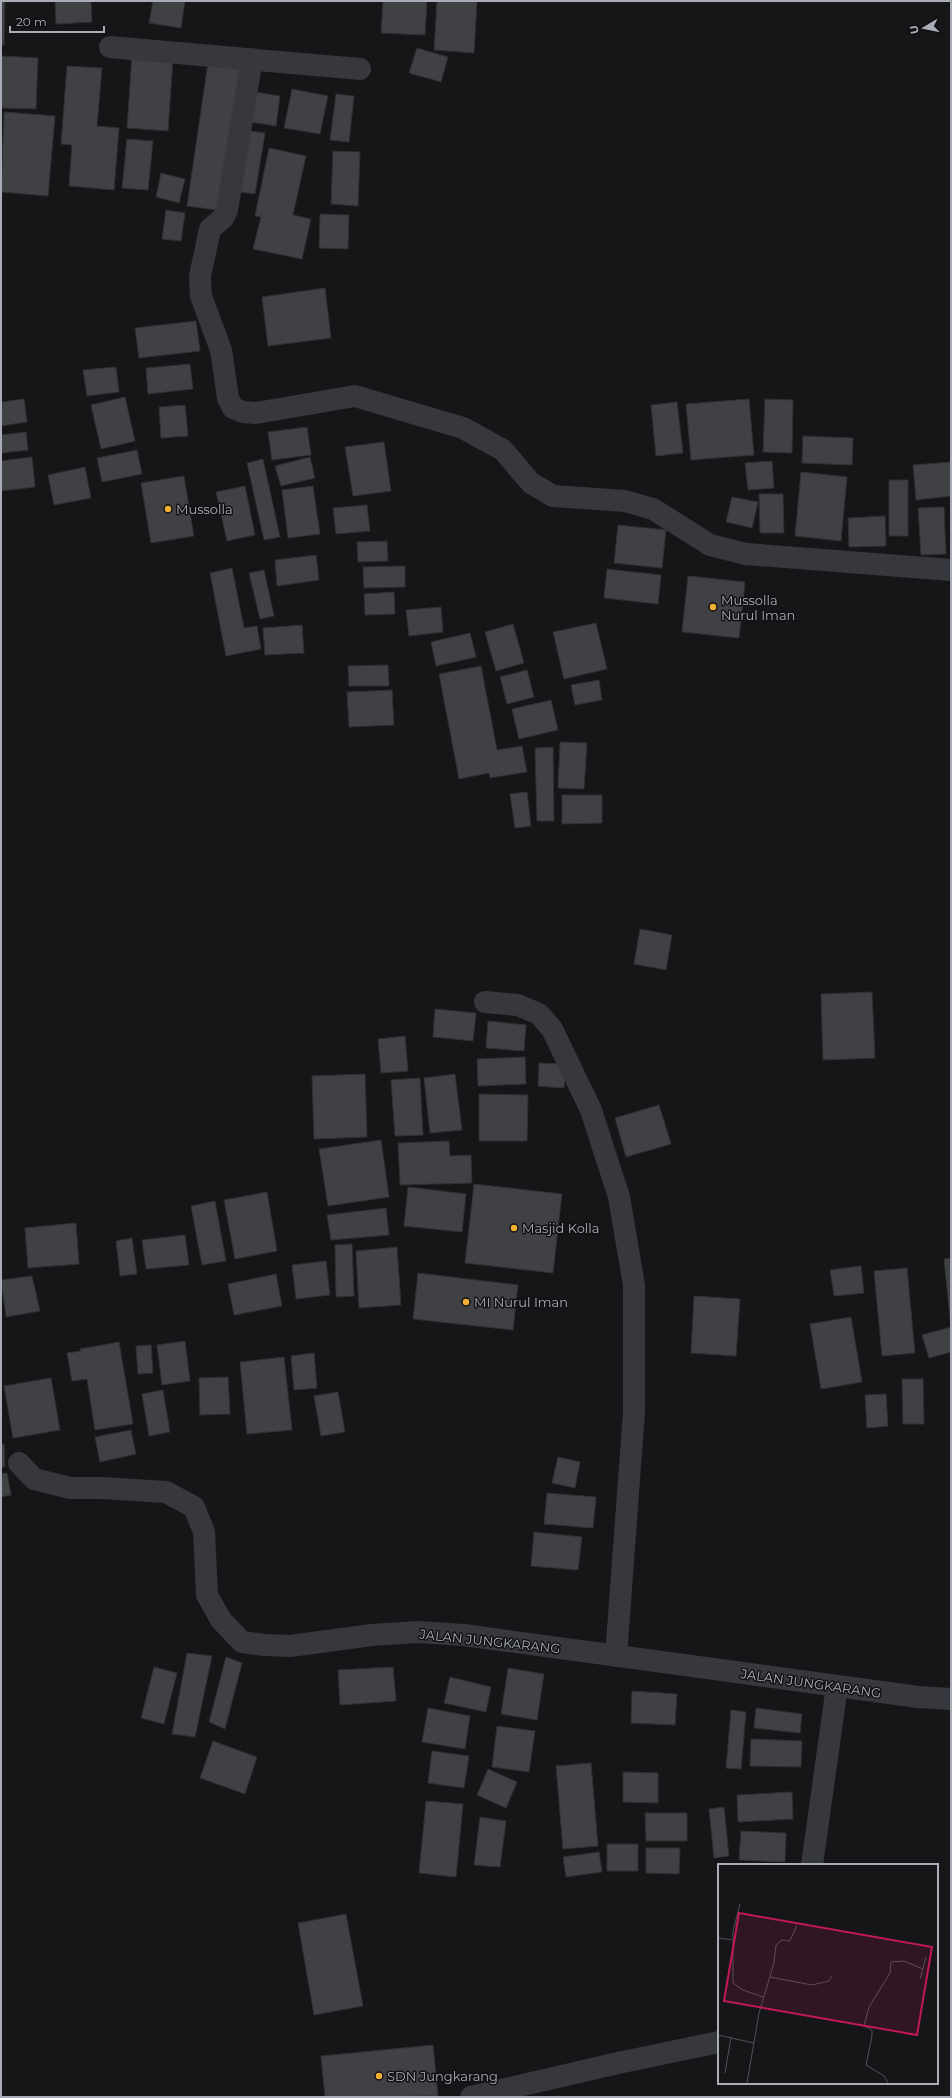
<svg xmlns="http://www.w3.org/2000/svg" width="952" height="2098" viewBox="0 0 952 2098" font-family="Montserrat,sans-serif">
  <rect width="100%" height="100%" fill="#161618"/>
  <path fill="#404145" stroke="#303034" d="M1,1h4l-1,44h-3z
    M55,1h36l1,21 -36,2z
    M153,1h32l-4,27 -32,-5z
    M383,1h44l-2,34 -44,-2z
    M437,1h40l-3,52 -40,-3z
    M417,48l31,9 -7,25 -32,-9z
    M132,55l41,3 -5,73 -41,-3z
    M1,56l37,2 -2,51 -35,-1z
    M209,56l37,6 -22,149 -37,-5z
    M67,66l35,2 -5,58 22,2 -5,62 -45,-4 3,-41 -11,-1z
    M292,89l36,7 -8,38 -36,-6z
    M249,91l31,5 -4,30 -32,-5z
    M336,94l18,2 -5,46 -19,-2z
    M4,112l51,4 -7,80 -47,-4z
    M243,130l22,3 -10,61 -22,-3z
    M127,139l26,2 -5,49 -26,-2z
    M269,148l37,8 -13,59 18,4 -9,40 -49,-10 8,-32 -6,-1z
    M333,151l27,1 -2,54 -27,-2z
    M161,173l24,6 -6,24 -23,-6z
    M166,210l19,3 -4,28 -19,-2z
    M320,214l29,1 -1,34 -29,-1z
    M325,288l6,50 -63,8 -6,-49z
    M196,321l4,30 -61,7 -4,-30z
    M190,364l3,25 -45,5 -2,-26z
    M116,367l3,25 -32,4 -4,-26z
    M125,397l10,44 -34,8 -10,-44z
    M24,399l3,23 -26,4v-24z
    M749,399l5,56 -63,5 -5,-56z
    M765,399l28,1 -1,53 -29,-1z
    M677,402l6,51 -27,3 -5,-51z
    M185,405l3,31 -27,2 -2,-31z
    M307,427l4,28 -39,5 -4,-28z
    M26,432l2,18 -27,3v-18z
    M803,436l50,2 -1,27 -50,-2z
    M384,442l7,49 -38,5 -8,-49z
    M137,450l5,24 -40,8 -5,-24z
    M32,457l3,30 -34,4v-30z
    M310,457l5,21 -34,8 -6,-20z
    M263,459l17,78 -16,3 -17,-77z
    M772,461l2,27 -26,2 -3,-27z
    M951,462v34l-35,4 -3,-35z
    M85,467l6,31 -37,7 -6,-30z
    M801,472l46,5 -6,64 -46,-5z
    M184,476l10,60 -43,7 -10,-60z
    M889,480h19v56h-19z
    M245,486l10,49 -28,6 -11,-49z
    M313,486l7,48 -32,4 -6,-48z
    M759,494h24l1,39h-24z
    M732,497l26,5 -6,26 -26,-6z
    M367,505l3,26 -34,3 -3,-26z
    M944,507l2,47 -25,1 -3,-47z
    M885,516l1,30 -37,1 -1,-29z
    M618,525l48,5 -4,38 -48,-5z
    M387,541l1,20 -30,1 -1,-20z
    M316,555l3,25 -42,6 -2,-26z
    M405,566v21l-41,1 -1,-21z
    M232,568l12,60 13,-2 4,23 -35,7 -16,-83z
    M607,569l54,6 -3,29 -54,-6z
    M264,570l10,46 -14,3 -11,-46z
    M688,576l57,6 -6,56 -57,-6z
    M394,592l1,22 -30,1 -1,-21z
    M441,607l2,25 -34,4 -3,-26z
    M596,623l11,46 -43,10 -11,-47z
    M513,624l11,39 -28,8 -11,-39z
    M302,625l2,28 -39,2 -2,-27z
    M470,633l6,24 -40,9 -5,-24z
    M388,665l1,21h-40l-1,-20z
    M481,666l16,84 25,-4 5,26 -37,6 -1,-5 -30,6 -20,-105z
    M527,670l7,27 -27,7 -7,-27z
    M599,680l3,20 -27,5 -4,-20z
    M392,690l2,35 -45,2 -2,-35z
    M551,700l7,30 -39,9 -7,-30z
    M560,742l27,1 -3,46 -26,-1z
    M553,747l1,74h-17l-2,-73z
    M527,792l4,34 -16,2 -5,-34z
    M562,795h40v28l-40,1z
    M640,929l32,6 -6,35 -32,-6z
    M872,992l3,66 -52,2 -2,-66z
    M435,1009l41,4 -3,28 -40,-4z
    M488,1021l38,4 -2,26 -38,-3z
    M405,1036l3,35 -27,2 -3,-34z
    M525,1057l1,27 -48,2 -1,-27z
    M539,1063l27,1 -2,24 -26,-2z
    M365,1074l2,63 -53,2 -2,-63z
    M455,1074l7,56 -32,3 -6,-55z
    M420,1078l3,57 -28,1 -4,-56z
    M479,1094l49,1 -1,46h-48z
    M659,1105l12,39 -45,13 -11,-39z
    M381,1140l8,57 -61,9 -9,-57z
    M449,1141l1,15 21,-1 1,28 -72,2 -2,-42z
    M474,1184l88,10 -9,79 -88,-10z
    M408,1187l58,7 -4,38 -58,-6z
    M267,1192l10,59 -42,8 -11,-59z
    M215,1201l11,60 -24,4 -11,-59z
    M386,1208l3,27 -58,5 -4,-25z
    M76,1223l3,41 -51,4 -3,-40z
    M185,1235l4,30 -43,4 -4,-29z
    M132,1238l5,36 -17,2 -4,-35z
    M352,1244l2,52 -18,1 -1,-52z
    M397,1247l4,58 -42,3 -3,-57z
    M951,1258v61h-1l-6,-60z
    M326,1261l4,34 -34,4 -4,-34z
    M861,1266l3,27 -30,3 -4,-26z
    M907,1268l8,85 -33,3 -8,-85z
    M418,1273l100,12 -5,45 -100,-11z
    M276,1274l6,32 -48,9 -6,-31z
    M32,1276l8,35 -34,6 -5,-37z
    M694,1296l46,3 -4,57 -45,-3z
    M851,1317l11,65 -41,7 -11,-65z
    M951,1327v25l-22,6 -7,-23z
    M185,1341l5,40 -28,4 -5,-40z
    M119,1342l14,82 -38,6 -8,-51 -15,2 -5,-28 14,-2 -1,-2z
    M151,1345l2,28 -15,1 -2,-28z
    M314,1353l3,35 -23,2 -3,-34z
    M284,1357l8,73 -45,4 -7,-72z
    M228,1377l2,37 -30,1 -1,-37z
    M51,1378l9,52 -47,8 -9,-52z
    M902,1379h21l1,45h-21z
    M163,1390l7,42 -21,4 -7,-42z
    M338,1392l7,40 -24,4 -7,-40z
    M886,1394l2,32 -21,2 -2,-33z
    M131,1430l5,24 -36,8 -5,-25z
    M4,1444l1,23h-4v-22z
    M558,1457l22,5 -5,26 -23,-5z
    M7,1473l4,22 -10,2v-23z
    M547,1493l49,4 -3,31 -49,-4z
    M534,1532l48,5 -4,33 -47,-4z
    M187,1653l25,3 -17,81 -23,-3z
    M226,1657l16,6 -17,66 -16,-7z
    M154,1667l23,6 -13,51 -23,-6z
    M393,1667l3,34 -56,4 -2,-35z
    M508,1668l36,6 -7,46 -36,-6z
    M450,1677l41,10 -5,25 -42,-9z
    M632,1691l45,3 -2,31 -44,-2z
    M428,1708l42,8 -5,33 -43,-7z
    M756,1708l46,6 -2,19 -46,-5z
    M731,1710l15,2 -5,57 -15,-1z
    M497,1726l38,5 -6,41 -37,-5z
    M751,1739l51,2 -1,26 -51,-1z
    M213,1741l44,16 -12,37 -45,-16z
    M432,1751l37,5 -5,32 -36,-5z
    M591,1763l7,83 -35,3 -7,-83z
    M488,1769l29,13 -11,26 -29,-13z
    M623,1772l35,1v30l-35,-1z
    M792,1792l1,27 -55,3 -1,-27z
    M426,1801l37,3 -7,73 -37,-4z
    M724,1807l5,49 -15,2 -5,-49z
    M645,1813h42v28h-41z
    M480,1817l26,4 -6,46 -26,-2z
    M741,1831l45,2 -1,29 -46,-2z
    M607,1844h31v27h-31z
    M646,1848h34l-1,26 -33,-1z
    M599,1852l3,20 -36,5 -3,-20z
    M346,1914l17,92 -49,9 -16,-92z
    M433,2045l5,51 -113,1 -4,-41z"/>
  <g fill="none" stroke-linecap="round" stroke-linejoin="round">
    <path stroke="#37383d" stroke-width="22" d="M110,47l250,22
      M252,59l-25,151 -4,8 -13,11 -10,47 1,20 20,54 7,48 5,10 10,4 13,1 99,-17 108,32 40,22 28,33 22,13 72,5 28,8 57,36 36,9 205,16
      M485,1002l33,3 21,9 13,15 39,81 28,87 15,88v127l-18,244
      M19,1463l15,16 36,9h32l64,4 28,15 10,25 3,63 14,25 21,22 23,3 25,1 82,-11 46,-3 46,3 454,62 33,2
      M812,1865l25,-179
      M471,2097l147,-34 101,-21"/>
  </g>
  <g fill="#f2b134" stroke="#111113" stroke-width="1.5">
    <circle cx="168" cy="509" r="4"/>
    <circle cx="713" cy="607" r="4"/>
    <circle cx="514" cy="1228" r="4"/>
    <circle cx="466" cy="1302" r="4"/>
    <circle cx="379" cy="2076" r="4"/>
  </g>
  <g text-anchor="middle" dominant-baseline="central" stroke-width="3" stroke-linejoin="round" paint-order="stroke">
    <g font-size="13" fill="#a8adb8" stroke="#111113" text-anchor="start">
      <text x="176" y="509">Mussolla</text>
      <text x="721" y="600">Mussolla<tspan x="721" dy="15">Nurul Iman</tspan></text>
      <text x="522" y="1228">Masjid Kolla</text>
      <text x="474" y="1302">MI Nurul Iman</text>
      <text x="387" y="2076">SDN Jungkarang</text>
    </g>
    <g font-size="13" fill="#a8adb8" stroke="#111113">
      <text transform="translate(490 1641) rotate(6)">JALAN JUNGKARANG</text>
      <text transform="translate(811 1683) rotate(8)">JALAN JUNGKARANG</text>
    </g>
  </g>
  <g transform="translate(718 1864)">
    <rect width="220" height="220" fill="#161618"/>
    <path fill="none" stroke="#505258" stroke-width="1" d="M22,40l-7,27v52l10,7 20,7M0,74l14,2M52,113l42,8 17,-4 3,-5M202,115l6,-22M0,171l36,8M7,209l6,-36M29,219l12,-70 15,-50 2,-18 6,-5 8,1 7,-16M170,219l-4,-7 -18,-11 6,-29v-6l-8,-4 5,-19 21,-34 1,-11 13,-1 19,8"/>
    <path fill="#c2185b" fill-opacity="0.15" stroke="#c2185b" stroke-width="2" d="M21,49l193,34 -15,88 -193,-34z"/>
    <rect width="220" height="220" fill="none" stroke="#a8adb8" stroke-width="2"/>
  </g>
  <rect width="952" height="2098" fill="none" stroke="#a8adb8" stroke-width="4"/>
  <g transform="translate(924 28) rotate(260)" stroke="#111113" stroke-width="3" paint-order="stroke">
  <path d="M0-3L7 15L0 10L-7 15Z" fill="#a8adb8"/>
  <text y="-6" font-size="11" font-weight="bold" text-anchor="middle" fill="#a8adb8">U</text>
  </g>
  <path d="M10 26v6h94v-6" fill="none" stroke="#a8adb8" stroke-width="2"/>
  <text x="16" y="26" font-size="12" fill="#a8adb8" stroke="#111113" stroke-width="3" paint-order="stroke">20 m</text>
</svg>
